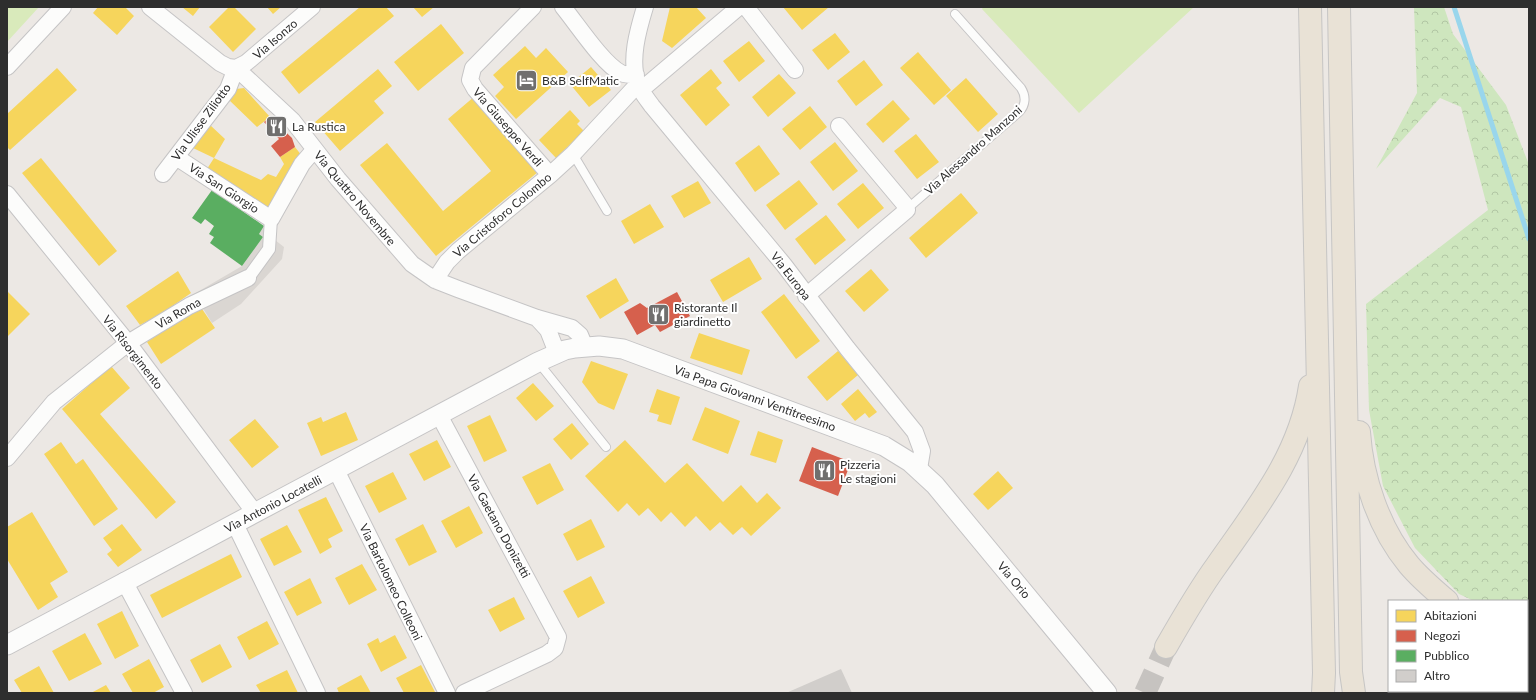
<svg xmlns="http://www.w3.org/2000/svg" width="1536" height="700" viewBox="0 0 1536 700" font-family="Lato,sans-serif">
  <defs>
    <pattern id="forest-crowns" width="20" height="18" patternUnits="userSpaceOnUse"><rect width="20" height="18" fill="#cee6be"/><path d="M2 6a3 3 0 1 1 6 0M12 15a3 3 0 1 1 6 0" fill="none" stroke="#b1c6a4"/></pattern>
  </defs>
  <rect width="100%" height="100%" fill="#ece8e4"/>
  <path fill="url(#forest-crowns)" d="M1414,7h30l9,27 53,71 23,60v457l-2,-1v-20h-53l-15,-7 -44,-46 -32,-62 -14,-76 -3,-106 122,-94 -27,-103 -21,-9 -64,71 41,-76z"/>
  <path fill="#d9eabb" d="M7,7h32l-32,35z
    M983,7h211l-115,106 -97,-104z"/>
  <path fill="#dad6d2" d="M269,219l8,5 -2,16 9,7 -2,12 -41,45 -29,19 -18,-29 48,-28 21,-29 -4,-3z"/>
  <path fill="#f6d55c" d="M98,7h27l9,9 -17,19 -24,-22z
    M182,7h18l-7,9z
    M229,7h5l22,22 -23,23 -24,-25z
    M267,7h14l-8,7z
    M360,7h26l8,9 -95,78 -18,-22z
    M413,7h21l-12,10z
    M670,7h26l10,11 -34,30 -10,-7z
    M783,7h46l-27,23z
    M441,24l23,29 -46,38 -24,-29z
    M835,33l15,19 -22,18 -16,-20z
    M749,41l16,20 -26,21 -16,-21z
    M525,46l11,12 10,-10 22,24 -52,47 -21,-23 9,-9 -11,-12z
    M918,52l33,38 -17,15 -34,-37z
    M864,60l19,25 -27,21 -19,-25z
    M591,67l20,23 -22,17 -19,-23z
    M57,68l20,22 -67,60 -3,-3v-33z
    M378,69l14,17 -18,15 10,12 -44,38 -25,-29z
    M711,69l11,14 -6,5 14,17 -24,21 -26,-31z
    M779,74l17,19 -28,24 -16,-20z
    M966,78l32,36 -20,18 -32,-36z
    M244,88l26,29 -13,10 -29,-28 8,-10z
    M475,96l63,76 -102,84 -76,-91 27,-22 56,68 48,-40 -43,-52z
    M893,100l17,19 -27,24 -17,-19z
    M810,106l17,21 -27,23 -18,-21z
    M570,110l10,11 -3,3 7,7 -28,27 -17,-18z
    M210,125l15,14 -11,19 -21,-10z
    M916,134l23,28 -22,17 -23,-28z
    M835,142l23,29 -25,20 -23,-29z
    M759,145l21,29 -25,18 -20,-29z
    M295,147l7,9 -34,52 -61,-39 7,-11 47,22 7,-6 8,3 8,-13 -4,-7z
    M41,158l76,93 -18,15 -77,-93z
    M799,180l19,24 -33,26 -19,-25z
    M698,181l13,22 -27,15 -13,-22z
    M863,183l21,25 -26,21 -21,-25z
    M961,193l17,20 -52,45 -17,-20z
    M650,204l14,23 -30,17 -13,-23z
    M826,215l20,25 -31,25 -20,-26z
    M749,257l13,22 -39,23 -13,-22z
    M871,269l18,21 -25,22 -19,-21z
    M178,271l13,22 -31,22 -20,10 -14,-19z
    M616,278l13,23 -29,18 -14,-23z
    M7,291l23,23 -22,22 -1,-2z
    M784,294l36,47 -24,18 -35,-47z
    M200,306l15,22 -54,36 -14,-22z
    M699,333l51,17 -8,25 -52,-17z
    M838,351l20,24 -31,26 -20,-24z
    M591,361l37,13 -14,36 -16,-7 -16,-21z
    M111,366l19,22 -30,26 76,88 -20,17 -94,-110z
    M533,383l21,23 -18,15 -20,-23z
    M657,389l23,8 -9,28 -14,-4 2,-6 -10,-3z
    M858,389l19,23 -8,6 -4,-5 -10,8 -14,-17z
    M705,407l35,14 -12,33 -36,-14z
    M346,412l12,28 -37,16 -14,-33 14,-6 2,5z
    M490,415l17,36 -23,11 -17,-36z
    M255,419l24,28 -27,21 -23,-28z
    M572,423l17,21 -18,16 -18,-21z
    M758,431l25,9 -7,23 -26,-8z
    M437,440l14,27 -27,14 -15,-27z
    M625,440l40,43 22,-20 36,39 18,-17 16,18 10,-10 14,15 -30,28 -9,-9 -9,8 -13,-13 -10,9 -14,-15 -11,11 -14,-15 -10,10 -13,-14 -9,8 -12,-13 -9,9 -33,-36z
    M61,442l15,22 7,-5 35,50 -24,17 -50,-72z
    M550,463l14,27 -27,15 -15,-28z
    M998,471l15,17 -25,22 -15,-16z
    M393,472l14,27 -28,14 -14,-27z
    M326,497l17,34 -15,8 4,8 -12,7 -22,-44z
    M469,506l14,27 -27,15 -15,-27z
    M32,512l36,60 -18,11 8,14 -20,13 -31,-51v-32z
    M591,519l14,28 -28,14 -14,-27z
    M122,524l20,26 -24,17 -11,-13 5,-4 -9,-12z
    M423,524l14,28 -28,14 -14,-27z
    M287,525l15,27 -28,14 -14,-27z
    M231,554l11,23 -80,41 -12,-23z
    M362,564l15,26 -28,15 -14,-27z
    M591,576l14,27 -27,15 -15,-27z
    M310,578l12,25 -25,13 -13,-24z
    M514,597l11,22 -25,13 -12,-22z
    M122,611l17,35 -24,13 -18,-35z
    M267,621l12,23 -30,16 -12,-23z
    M85,633l17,31 -33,17 -17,-30z
    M395,635l12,23 -26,14 -14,-28 11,-6 2,5z
    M220,644l12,23 -30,16 -12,-23z
    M149,659l15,28 -11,6h-20l-11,-19z
    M421,665l14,27 -31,1 -8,-15z
    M39,666l15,27h-32l-8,-13z
    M287,670l11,23h-37l-5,-8z
    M361,675l10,18h-32l-2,-5z
    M106,685l5,8h-20z"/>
  <path fill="#d6604d" d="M270,117l22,21 3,9 -15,10 -9,-11 8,-7 -15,-17z
    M677,292l13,24 -30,16 -5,-7 -18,10 -13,-23 16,-9 7,5z
    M812,447l39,15 -13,34 -39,-15z"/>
  <path fill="#5aae61" d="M212,190l52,36 -5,8 4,3 -21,29 -32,-23 4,-6 -5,-3 5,-8 -9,-7 -4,5 -9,-6z"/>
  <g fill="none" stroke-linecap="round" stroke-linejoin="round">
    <path stroke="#99d6ec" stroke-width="5" d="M1454,7l75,232"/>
  </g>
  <path fill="#d1cecb" d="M841,669l11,24h-66z"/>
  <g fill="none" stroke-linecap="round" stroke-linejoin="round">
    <path stroke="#c6c3c0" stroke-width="22" stroke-dasharray="22 11" stroke-linecap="butt" d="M1145,693l21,-46"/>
    <defs>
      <path id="service" d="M573,154l34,57
        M907,209l112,-97c7,-7 7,-16 2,-24l-66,-74
        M538,362l68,85"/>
      <path id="pedestrian" d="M248,278l21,-29 2,-30"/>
      <path id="minor" d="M150,7l70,56 8,4 8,1 56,52 46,59 74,85 23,16 23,9 79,29 35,10 8,7 5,12
        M533,7l-60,61 -3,12 5,9 75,86
        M563,7c14,17 40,57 58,66 5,2 10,2 15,2
        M645,7c-7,23 -16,54 -7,77 3,8 9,15 14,22l132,159 63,83 68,84 7,19 -3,18
        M746,7l49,63
        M7,67l56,-60
        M236,68l10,-5 66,-56
        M641,90l98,-83
        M176,157l95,62 31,-55 12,-14
        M163,174l65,-85 8,-21
        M7,194l121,149 127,170
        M435,280l12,-18 11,-11 92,-76 23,-21 65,-70
        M806,296l101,-86 -1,-4 -67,-80
        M537,318l11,12 9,23
        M439,415l119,222 -3,11 -8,6 -83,39
        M7,458l47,-56 74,-59 61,-37 59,-28
        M336,470l111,223
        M235,524l82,169
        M124,581l60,112"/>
      <path id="tertiary" d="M7,645l531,-283 27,-12 10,-2 24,-2 24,3 261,97 26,16 25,23 172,208"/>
      <path id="trunk" d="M1310,7l14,666 -1,20
        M1339,7l12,665 3,21
        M1359,432c3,46 20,97 50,133 11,13 25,25 38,36
        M1527,640h2
        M1166,647c16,-28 32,-56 51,-82 39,-56 83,-110 93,-179"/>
    </defs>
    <use href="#service" stroke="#c5c4c5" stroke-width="10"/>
    <use href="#pedestrian" stroke="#c5c4c5" stroke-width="14"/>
    <use href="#minor" stroke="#c5c4c5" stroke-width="18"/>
    <use href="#tertiary" stroke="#c5c4c5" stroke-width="21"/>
    <use href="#trunk" stroke="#c6c5c4" stroke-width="24"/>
    <use href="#service" stroke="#fcfcfb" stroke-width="8"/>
    <use href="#pedestrian" stroke="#fcfcfb" stroke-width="12"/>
    <use href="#minor" stroke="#fcfcfb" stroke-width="16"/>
    <use href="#tertiary" stroke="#fcfcfb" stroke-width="19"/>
    <use href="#trunk" stroke="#e9e2d6" stroke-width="22"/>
  </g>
  <defs>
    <symbol id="hotel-square" viewBox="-11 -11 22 22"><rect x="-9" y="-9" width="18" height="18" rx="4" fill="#706f6e" stroke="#fff"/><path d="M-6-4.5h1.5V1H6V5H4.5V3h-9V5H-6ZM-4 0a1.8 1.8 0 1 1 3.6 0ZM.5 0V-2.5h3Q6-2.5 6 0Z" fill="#fff"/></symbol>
    <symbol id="restaurant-square" viewBox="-11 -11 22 22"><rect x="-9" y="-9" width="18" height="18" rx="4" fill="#706f6e" stroke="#fff"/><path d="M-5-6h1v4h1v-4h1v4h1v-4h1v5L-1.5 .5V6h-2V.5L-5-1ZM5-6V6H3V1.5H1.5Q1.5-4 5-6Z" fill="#fff"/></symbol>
  </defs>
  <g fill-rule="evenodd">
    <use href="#hotel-square" x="514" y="68" width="25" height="25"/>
    <use href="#restaurant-square" x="264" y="114" width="25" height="25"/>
    <use href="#restaurant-square" x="646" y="302" width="25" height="25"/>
    <use href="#restaurant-square" x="812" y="458" width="25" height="25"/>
  </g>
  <g text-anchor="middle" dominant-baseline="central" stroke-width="4" stroke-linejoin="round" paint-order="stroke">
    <g font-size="12" fill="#2e2e2e" stroke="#fff">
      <text transform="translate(275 39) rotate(-41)">Via Isonzo</text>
      <text transform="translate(201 122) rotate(-54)">Via Ulisse Ziliotto</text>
      <text transform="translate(508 127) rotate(49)">Via Giuseppe Verdi</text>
      <text transform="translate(973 150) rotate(-42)">Via Alessandro Manzoni</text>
      <text transform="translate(224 188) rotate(33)">Via San Giorgio</text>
      <text transform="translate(355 198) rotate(50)">Via Quattro Novembre</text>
      <text transform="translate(502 215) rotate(-40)">Via Cristoforo Colombo</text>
      <text transform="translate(791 276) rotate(52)">Via Europa</text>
      <text transform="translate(178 313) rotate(-30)">Via Roma</text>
      <text transform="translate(133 352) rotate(52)">Via Risorgimento</text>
      <text transform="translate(755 398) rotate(20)">Via Papa Giovanni Ventitreesimo</text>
      <text transform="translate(273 504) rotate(-28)">Via Antonio Locatelli</text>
      <text transform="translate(499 526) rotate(61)">Via Gaetano Donizetti</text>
      <text transform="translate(1014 580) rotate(50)">Via Orio</text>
      <text transform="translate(391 582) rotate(64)">Via Bartolomeo Colleoni</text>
    </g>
    <g font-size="12" fill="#2e2e2e" stroke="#fff" text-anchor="start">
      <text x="542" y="80">B&amp;B SelfMatic</text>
      <text x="292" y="126">La Rustica</text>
      <text x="674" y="307">Ristorante Il<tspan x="674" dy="14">giardinetto</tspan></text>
      <text x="840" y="464">Pizzeria<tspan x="840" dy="14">Le stagioni</tspan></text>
    </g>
  </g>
  <rect width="1536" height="700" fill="none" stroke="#2e2e2e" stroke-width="16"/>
  <rect x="1388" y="600" width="140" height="92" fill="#ffffff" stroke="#ababab"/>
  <rect x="1396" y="610" width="20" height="12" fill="#f6d55c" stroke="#ababab"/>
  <text x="1424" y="620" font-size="12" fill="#2e2e2e">Abitazioni</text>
  <rect x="1396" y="630" width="20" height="12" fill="#d6604d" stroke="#ababab"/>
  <text x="1424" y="640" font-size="12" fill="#2e2e2e">Negozi</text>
  <rect x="1396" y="650" width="20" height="12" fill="#5aae61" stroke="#ababab"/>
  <text x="1424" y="660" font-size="12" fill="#2e2e2e">Pubblico</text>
  <rect x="1396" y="670" width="20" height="12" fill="#d1cecb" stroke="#ababab"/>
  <text x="1424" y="680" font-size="12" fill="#2e2e2e">Altro</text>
</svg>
